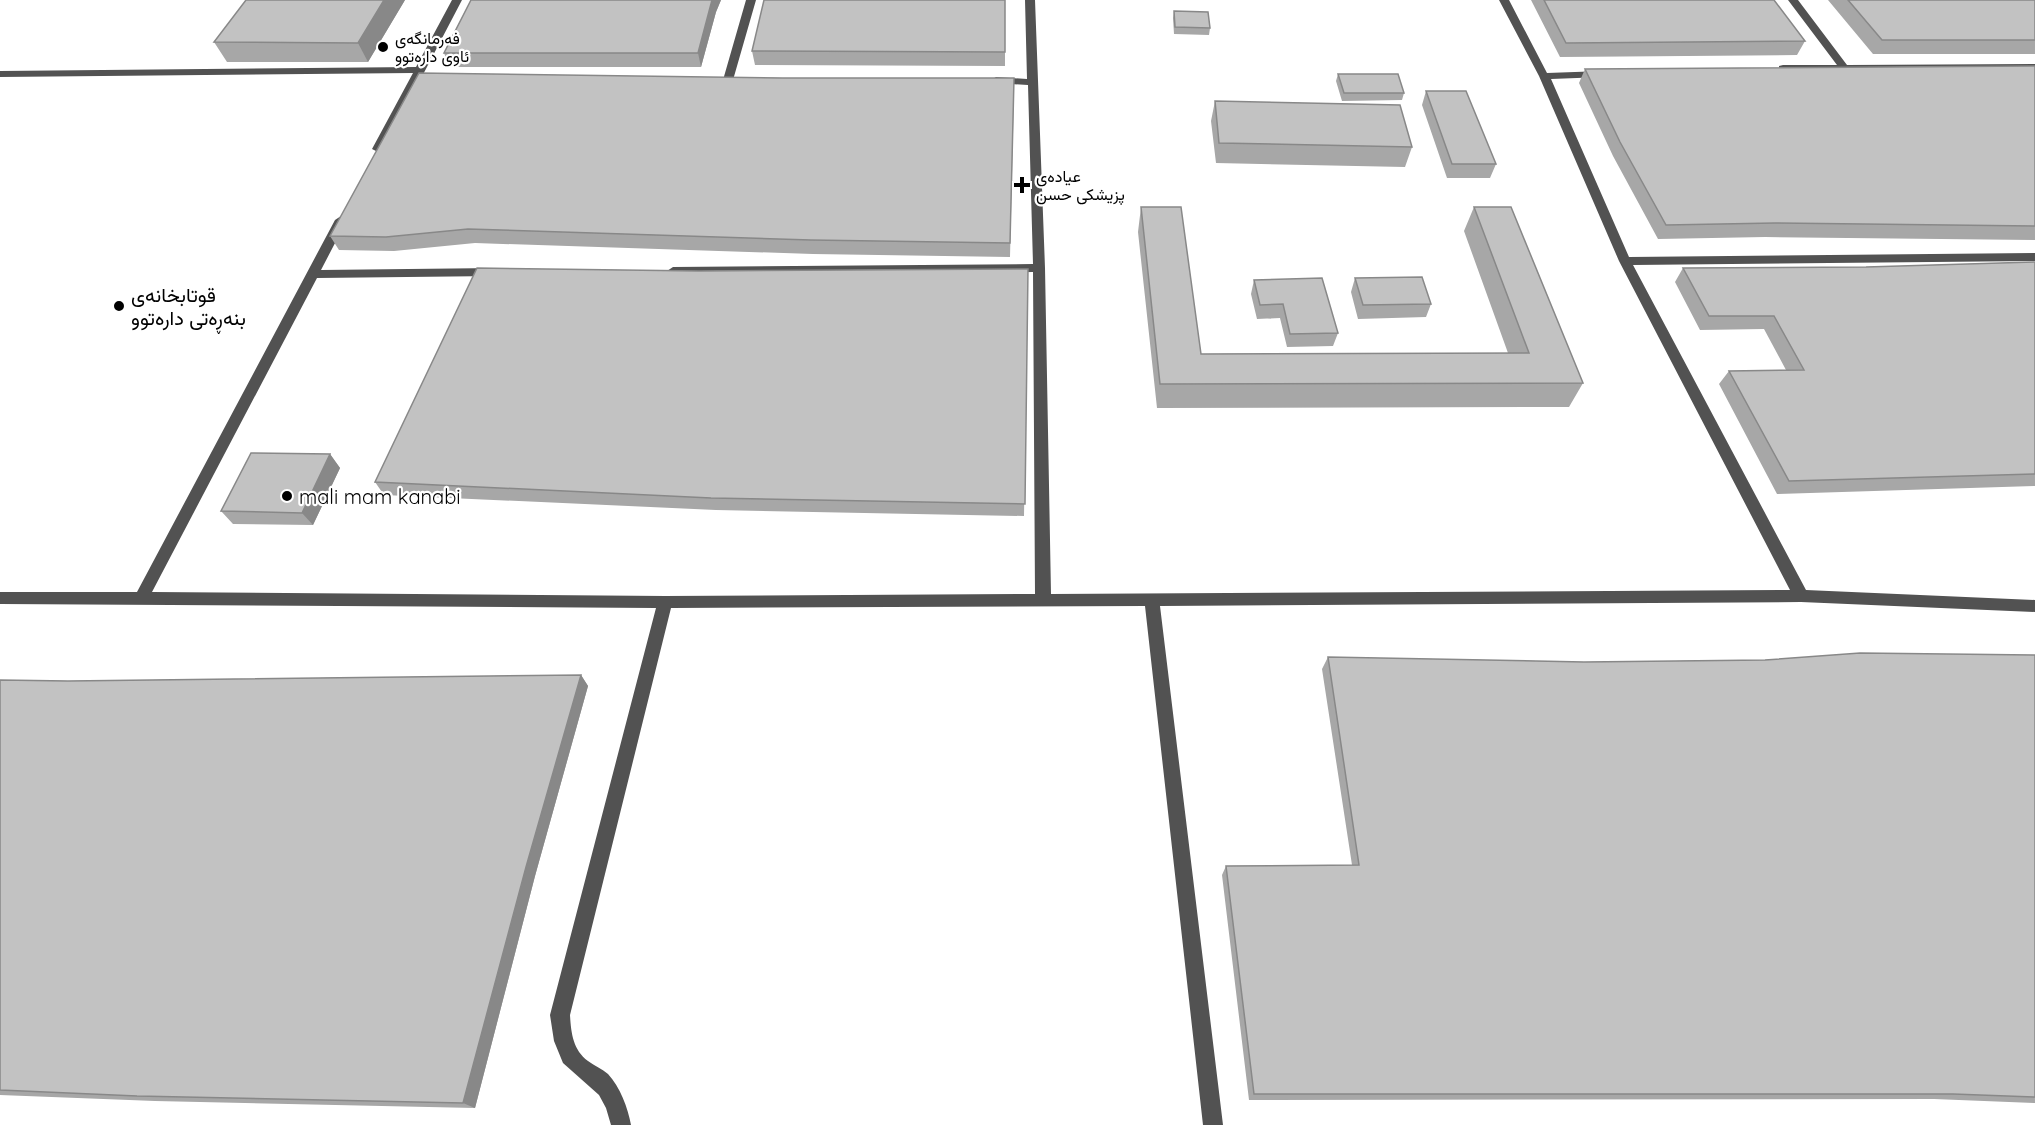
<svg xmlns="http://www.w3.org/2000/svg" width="2035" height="1125" viewBox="0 0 2035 1125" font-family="Quicksand,Vazirmatn,sans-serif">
  <rect width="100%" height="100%" fill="#fff"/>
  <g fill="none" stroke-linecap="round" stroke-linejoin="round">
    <path fill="#525252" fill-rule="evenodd" d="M452,0h10l-78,149 -6,3 -6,-3 41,-76 -413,4v-6l416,-4z
      M746,0h10l-23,80 -5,3 -5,-3z
      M1025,0h10l10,268 6,326 739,-4 -171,-329 -80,-185 -40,-76h10l38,73 56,-2 5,3 -5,3 -52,2 78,178 406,-4v8l-402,4 173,325 229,10v12l-234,-10 -641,4 63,519h-20l-58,-519 -474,2 -101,407c1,18 3,35 18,46 7,5 14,8 20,13 12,13 20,34 23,51h-20l-5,-17 -7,-13 -36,-32 -9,-22 -4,-26 106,-407 -656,-4v-12h137l198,-372 6,-4 6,4 -26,50 175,-2 6,4 -6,4 -179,2 -165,314 513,4 370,-2 -2,-322 -360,3 -6,-4 6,-4 360,-3 -5,-179 -32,-2 -5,-3 5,-3 31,2z
      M1788,0h10l49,65 188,-1v6h-256v-4l4,-1h54z"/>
  </g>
  <path fill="#a7a7a7" d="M405,0l-37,62h-141l-13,-20z
    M471,0h250l-5,12 -15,55h-251l-6,-14z
    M1531,0h243l31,41 -8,14 -237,2z
    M1828,0h207v54h-162z
    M1005,11v55l-250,-1 -3,-14z
    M1174,11l36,17 -1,7 -35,-1 -1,-16z
    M2035,66v174l-270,-3 -107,2 -45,-83 -34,-73 6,-14z
    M1338,74l66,19 -2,7 -60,1 -6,-20z
    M1426,91l70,73 -6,14h-43l-25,-73z
    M1014,92l-4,165 -197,-3 -338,-11 -81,8 -55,-1 -9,-14z
    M1215,101l197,46 -7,20 -189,-4 -5,-42z
    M1141,207l60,147 307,-1 -44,-122 10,-24 109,176 -14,24 -412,1 -19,-176z
    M2035,262v224l-258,8 -58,-110 10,-13 57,-1 -22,-41 -64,1 -25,-48 8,-14 183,-1z
    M1028,269l-4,247 -308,-6 -332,-15 -9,-13 324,-211z
    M1355,278l76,26 -5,13 -68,2 -7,-27z
    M1254,280l84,53 -5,13 -46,1 -7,-29 -23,1 -6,-25z
    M330,454l10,14 -27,57 -80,-1 -12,-13z
    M2035,655v448l-101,-4 -685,1 -27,-225 4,-9 126,-1 -30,-196 6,-12 256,5 181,-2z
    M581,675l7,11 -53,190 -60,232 -320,-7 -155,-6v-415l68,1z"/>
  <path fill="#888" d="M384,0h21l-37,62 -10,-19z
    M712,0h9l-5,12 -15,55 -3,-14z
    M330,454l10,14 -27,57 -11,-12z
    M581,675l7,11 -53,190 -60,232 -12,-5 63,-236z"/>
  <path fill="#c2c2c2" stroke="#888" stroke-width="1.5" d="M246,0h138l-26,43 -144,-1z
    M471,0h241l-14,53h-254z
    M764,0h241v52l-253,-1z
    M1544,0h230l31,41 -239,2z
    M1848,0h187v40h-153z
    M1174,11l34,1 2,16 -35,-1z
    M2035,66v160l-260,-3 -109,2 -46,-83 -35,-73z
    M419,73l364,5h231l-4,165 -199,-3 -343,-11 -82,8 -56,-1z
    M1338,74h60l6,19h-60z
    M1426,91h40l30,73h-44z
    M1215,101l185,4 12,42 -193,-4z
    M1141,207h40l20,147 328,-1 -55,-146h37l72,176 -423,1z
    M2035,262v212l-246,7 -60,-110 75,-1 -30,-54h-65l-26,-48 183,-1z
    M477,268l222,3 329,-2 -3,235 -314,-6 -336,-16z
    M1422,277l9,27 -68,1 -8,-27z
    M1322,278l16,55 -48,1 -7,-30 -23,1 -6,-25z
    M251,453l79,1 -28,59 -81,-2z
    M1860,653l175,2v442l-82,-3h-699l-28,-228 133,-1 -31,-208 256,5 181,-2z
    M581,675l-55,192 -63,236 -326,-7 -137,-6v-410l68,1z"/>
  <g fill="#000" stroke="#fff" stroke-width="2">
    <circle cx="383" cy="47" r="6"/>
    <path d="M1019 176h6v6h6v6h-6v6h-6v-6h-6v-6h6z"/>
    <circle cx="119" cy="306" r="6"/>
    <circle cx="287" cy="496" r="6"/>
  </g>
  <g text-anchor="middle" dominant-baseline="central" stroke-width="4.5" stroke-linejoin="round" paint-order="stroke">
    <g font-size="16" fill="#000" stroke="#fff" text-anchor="start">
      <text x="395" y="38">فەرمانگەی<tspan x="395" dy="18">ئاوی دارەتوو</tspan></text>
      <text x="1036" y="176">عیادەی<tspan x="1036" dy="18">پزیشکی حسن</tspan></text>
    </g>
    <g font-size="20" fill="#000" stroke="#fff" text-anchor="start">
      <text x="131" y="294">قوتابخانەی<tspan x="131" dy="23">بنەڕەتی دارەتوو</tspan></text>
      <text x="299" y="496">mali mam kanabi</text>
    </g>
  </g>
</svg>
